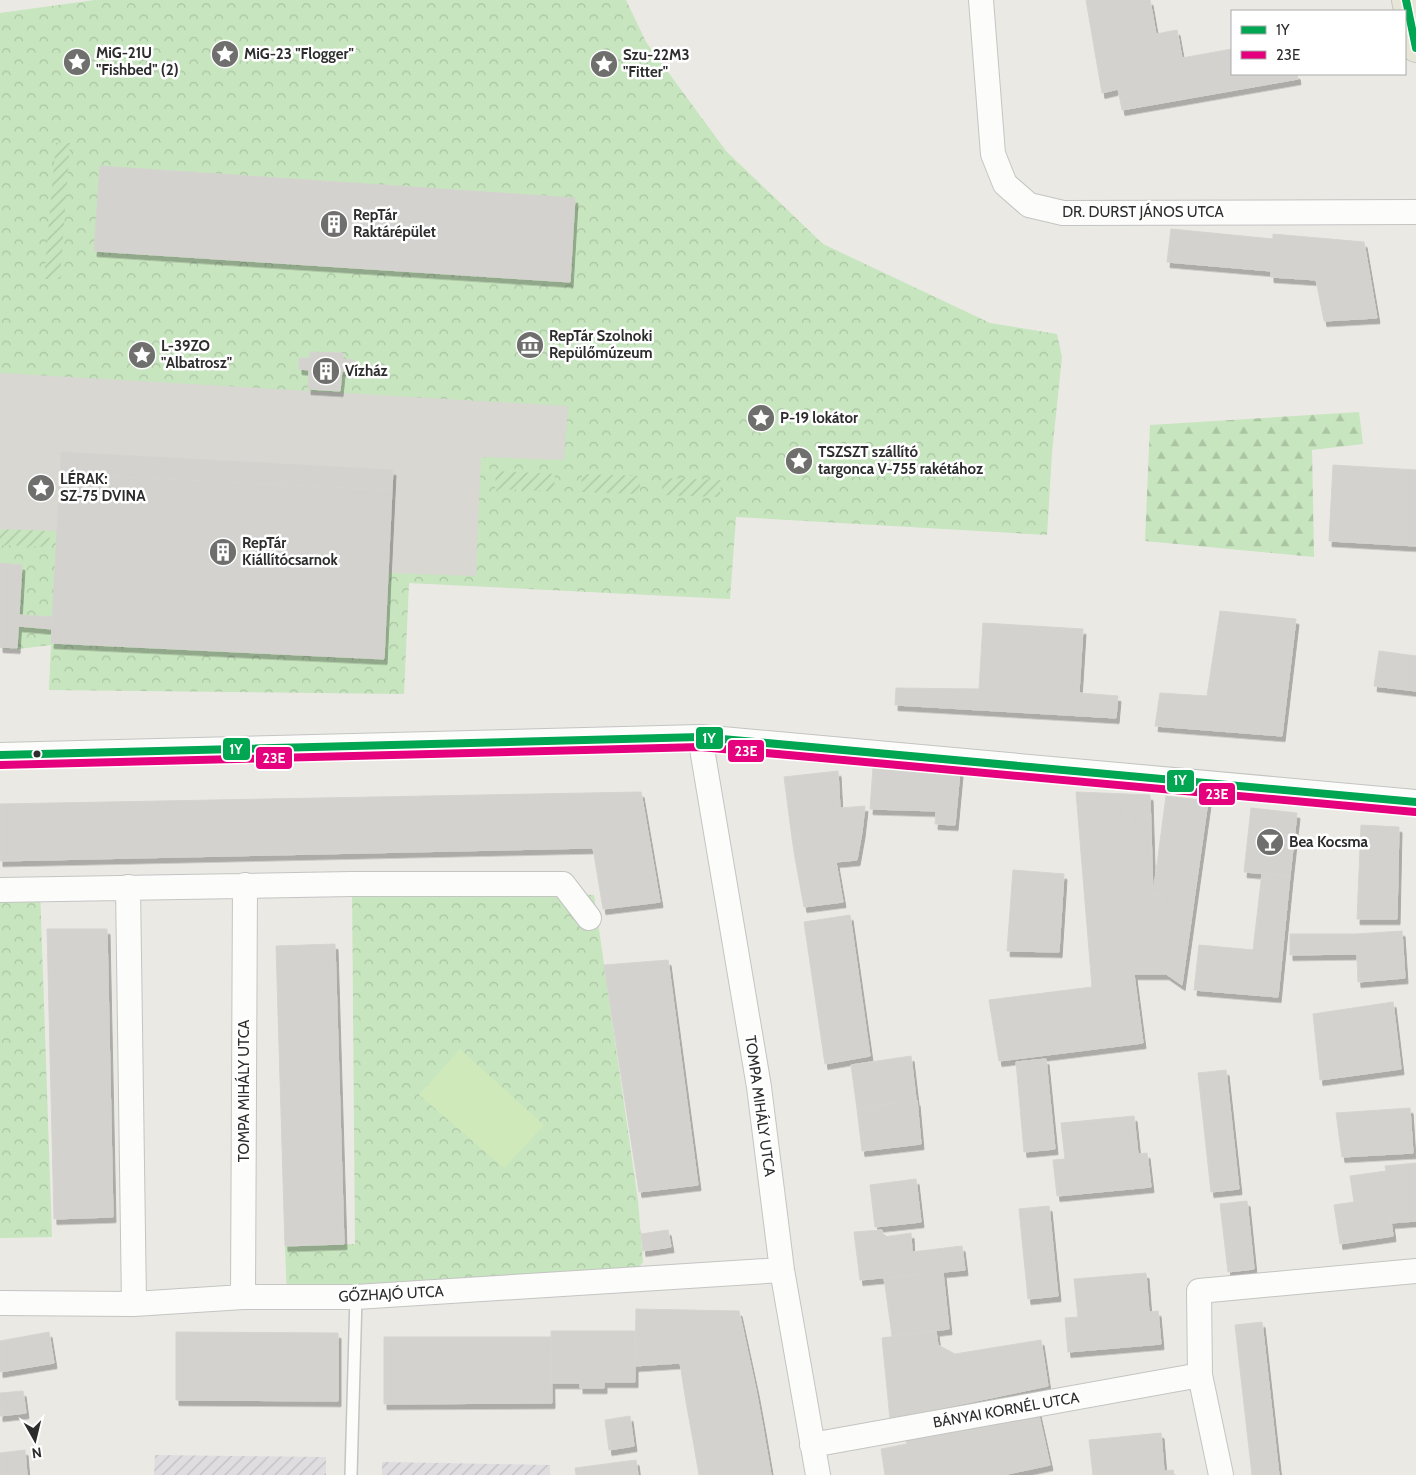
<svg xmlns="http://www.w3.org/2000/svg" width="1416" height="1475" viewBox="0 0 1416 1475" font-family="Cabin,sans-serif">
  <defs>
    <pattern id="industrial-furrows" width="10" height="10" patternUnits="userSpaceOnUse" patternTransform="scale(1.25)"><rect width="10" height="10" fill="#dfdddf"/><path d="M-1 1l2-2M0 10L10 0M9 11l2-2" fill="none" stroke="#c0bec0"/></pattern>
    <pattern id="forest-firs" width="22" height="20" patternUnits="userSpaceOnUse" patternTransform="scale(1.25)"><rect width="22" height="20" fill="#c7e5be"/><path d="M5 1l3.5 6h-7zM16 11l3.5 6h-7z" fill="#abc5a4"/></pattern>
    <pattern id="park-crowns" width="20" height="18" patternUnits="userSpaceOnUse" patternTransform="scale(1.25)"><rect width="20" height="18" fill="#c7e5be"/><path d="M2 6a3 3 0 1 1 6 0M12 15a3 3 0 1 1 6 0" fill="none" stroke="#abc5a4"/></pattern>
    <pattern id="garden-furrows" width="10" height="10" patternUnits="userSpaceOnUse" patternTransform="scale(1.25)"><rect width="10" height="10" fill="#c7e5be"/><path d="M-1 1l2-2M0 10L10 0M9 11l2-2" fill="none" stroke="#abc5a4"/></pattern>
    <filter id="shadow"><feDropShadow dx="3" dy="5.5" stdDeviation="0" flood-color="#0004"/></filter>
  </defs>
  <rect width="100%" height="100%" fill="#eae9e4"/>
  <path fill="url(#industrial-furrows)" d="M155,1455l171,2v18h-172z
    M382,1462l168,3v10h-168z"/>
  <path fill="url(#forest-firs)" d="M1359,412l4,32 -51,6 2,107 -169,-16 5,-116z"/>
  <path fill="url(#park-crowns)" d="M95,0h531l20,42 80,109 97,93 167,79 67,11 5,23 -10,95 -5,83 -311,-18 -6,82 -321,-16 -5,111 -355,-4 2,-45 -33,4 -18,-1v-635z
    M352,884l242,11 44,306 5,61 -13,17 -343,18 -2,-51 70,-2z
    M0,889h40l12,348 -52,1z"/>
  <path fill="url(#garden-furrows)" d="M56,143h14l-10,136h-16z
    M496,471l59,3 -1,17 -59,-2z
    M582,474l58,2v18l-59,-2z
    M662,478l59,2 -1,17 -58,-2z
    M0,529l50,2 -1,16 -49,-2z"/>
  <path fill="#d0e9bb" d="M460,1049l84,76 -40,43 -85,-73z"/>
  <path fill="#d8d7d2" d="M0,373l568,33 -4,54 -83,-3 -5,119 -87,-3 3,-82 -335,40 -57,-2z"/>
  <path fill="#d3d2ce" stroke="#d5d4cf" filter="url(#shadow)" d="M1086,0h64l6,34 21,-4 5,28 50,-9v25h65l1,5 -176,31 -4,-21 -16,4z
    M100,166l475,32 -5,84 -476,-31z
    M1171,229l102,10v-5l91,8 13,76 -53,3 -8,-41 -45,-3v-6l-104,-9z
    M310,352l33,1v6l11,1 -1,11h-11l-2,20 -32,-2 1,-19 -10,-1v-11h11z
    M61,452l332,18 -1,20 -332,-16z
    M1333,465l83,5v76l-87,-5z
    M60,474l332,16 -8,169 -333,-16z
    M0,563l22,2 -5,83 -17,-1z
    M1220,611l76,8 -14,117 -127,-10 5,-33 47,3z
    M19,615l34,2 -1,12 -34,-3z
    M983,623l100,6 -4,64 39,3 -2,22 -221,-13 1,-17 83,1z
    M1379,651l37,5v35l-42,-5z
    M873,768l87,3 -5,54 -20,-1 1,-13 -66,-2z
    M838,771l2,37 25,-2 -3,26 -70,6 -8,-61z
    M641,792l19,110 -57,7 -10,-61 -593,13v-57z
    M1076,792l50,2 9,100 25,1 6,79h-32l9,69 -144,18 -10,-61 103,-13z
    M1126,794l24,1 3,100 -18,-1z
    M1166,796l42,5 -26,184 -16,-11 -6,-79h-7z
    M1251,808l46,5 -7,63 -46,-4z
    M1361,825l38,2 -2,92h-40z
    M862,832l-5,28 -21,2 -41,-4 -3,-20z
    M795,858l41,4 7,40 -39,5z
    M1013,870l51,4 -5,78 -52,-1z
    M1262,873l28,3 -12,121 -84,-7 5,-45 54,5z
    M850,915l20,141 -45,8 -21,-142z
    M47,929h60l6,288 -59,2z
    M1402,931l3,47 -47,4 -2,-48z
    M1290,934h66l1,20 -67,1z
    M335,944l9,300 -59,2 -9,-300z
    M668,960l30,225 -59,7 -35,-227z
    M1393,1002l8,67 -81,11 -7,-66z
    M911,1056l5,43 -59,10 -6,-44z
    M1046,1059l9,90 -31,3 -8,-90z
    M1226,1070l13,119 -28,3 -13,-119z
    M917,1100l4,44 -59,7 -5,-42z
    M1410,1108l3,45 -71,4 -6,-44z
    M1134,1116l4,38 9,-1 4,34 -94,9 -4,-36 12,-1 -4,-36z
    M1416,1163v58l-25,2 -3,-26 -34,5 -4,-26 36,-5 -1,-5z
    M916,1179l5,43 -46,5 -5,-42z
    M1388,1197l5,39 -53,8 -6,-39z
    M1247,1201l7,68 -26,3 -8,-68z
    M1049,1206l9,90 -30,3 -9,-90z
    M668,1230l3,17 -28,4 -2,-17z
    M882,1230l2,7 27,-4 1,19 50,-6 3,24 -105,10 -6,-48z
    M943,1272l6,57 -57,7 -8,-58z
    M1146,1273l3,39 9,-1 3,33 -93,8 -3,-34 13,-1 -4,-38z
    M636,1309l103,2 17,79 -70,12 -6,-39 -45,3z
    M1262,1322l17,153h-27l-17,-150z
    M551,1331h84v51h-31v6h-24v-5h-28z
    M936,1331l2,14 17,9 86,-14 7,46 -158,33 -8,-81z
    M49,1332l5,31 -54,9v-31z
    M176,1332l162,1v68l-162,-1z
    M384,1337h167l1,66 -168,1z
    M756,1390l7,38 -70,12 -7,-38z
    M23,1391l3,22 -26,3v-23z
    M1038,1411l12,54 -47,10h-118l-4,-26 26,-5 -2,-9z
    M630,1416l4,30 -25,4 -4,-30z
    M763,1428l8,47h-72l-6,-35z
    M1161,1433l3,38 9,-1 1,5h-81l-4,-35z
    M25,1450l2,25h-27v-22z
    M636,1460l2,15h-62l-1,-7z"/>
  <g fill="none" stroke-linecap="round" stroke-linejoin="round">
    <defs>
      <path id="service" d="M351,1475l5,-178"/>
      <path id="minor" d="M981,0l12,154 12,30 24,21 34,8 353,-1
        M700,737l59,350 23,183 36,205
        M0,755l700,-18 716,65
        M128,887l6,417
        M0,890l352,-6h211l26,34
        M243,1297l2,-412
        M0,1303l134,1 109,-7h113l426,-27
        M1200,1375l21,100
        M812,1445l388,-70 -1,-84 217,-20"/>
      <path id="primary" d="M1406,0l10,48"/>
    </defs>
    <use href="#service" stroke="#c4c4c3" stroke-width="14"/>
    <use href="#minor" stroke="#c4c4c3" stroke-width="26"/>
    <use href="#primary" stroke="#c6c5c3" stroke-width="30"/>
    <use href="#service" stroke="#fcfcfb" stroke-width="11"/>
    <use href="#minor" stroke="#fcfcfb" stroke-width="24"/>
    <use href="#primary" stroke="#e7e6d6" stroke-width="28"/>
    <defs>
      <path id="bus-1" d="M1406,0l10,48
        M0,755l700,-18 716,65"/>
      <path id="bus-2" d="M0,765l700,-18 715,65"/>
    </defs>
    <use href="#bus-1" stroke="#fff" stroke-width="11"/>
    <use href="#bus-2" stroke="#fff" stroke-width="11"/>
    <use href="#bus-1" stroke="#00a651" stroke-width="8"/>
    <use href="#bus-2" stroke="#e5007d" stroke-width="8"/>
  </g>
  <defs>
    <symbol id="sight-disc" viewBox="-11 -11 22 22"><circle r="9.5" fill="#6f6f6d" stroke="#fff"/><path d="M0-6L1.8-2.2L6-1.7L2.9 1.2L3.7 5.4L0 3.3L-3.7 5.4L-2.9 1.2L-6-1.7L-1.8-2.2Z" fill="#fff"/></symbol>
    <symbol id="building-disc" viewBox="-11 -11 22 22"><circle r="9.5" fill="#6f6f6d" stroke="#fff"/><path d="M-4-6H4V6H1V3H-1V6H-4ZM-2.5-4.3h1.7v1.8h-1.7ZM.8-4.3h1.7v1.8H.8ZM-2.5-1h1.7V.8h-1.7ZM.8-1h1.7V.8H.8Z" fill="#fff"/></symbol>
    <symbol id="museum-disc" viewBox="-11 -11 22 22"><circle r="9.5" fill="#6f6f6d" stroke="#fff"/><path d="M0-6L6-3V-2H-6V-3ZM-5-1h2V3h-2ZM-1-1h2V3h-2ZM3-1h2V3H3ZM-6 4H6V6H-6Z" fill="#fff"/></symbol>
    <symbol id="bar-disc" viewBox="-11 -11 22 22"><circle r="9.5" fill="#6f6f6d" stroke="#fff"/><path d="M-6-5H6L.8 .8V4.5H3.5V6h-7V4.5H-.8V.8Z" fill="#fff"/></symbol>
  </defs>
  <g fill-rule="evenodd">
    <use href="#sight-disc" x="209" y="38" width="32" height="32"/>
    <use href="#sight-disc" x="61" y="46" width="32" height="32"/>
    <use href="#sight-disc" x="588" y="48" width="32" height="32"/>
    <use href="#building-disc" x="318" y="208" width="32" height="32"/>
    <use href="#museum-disc" x="514" y="329" width="32" height="32"/>
    <use href="#sight-disc" x="126" y="339" width="32" height="32"/>
    <use href="#building-disc" x="310" y="355" width="32" height="32"/>
    <use href="#sight-disc" x="745" y="402" width="32" height="32"/>
    <use href="#sight-disc" x="783" y="445" width="32" height="32"/>
    <use href="#sight-disc" x="25" y="472" width="32" height="32"/>
    <use href="#building-disc" x="207" y="536" width="32" height="32"/>
    <use href="#bar-disc" x="1254" y="826" width="32" height="32"/>
  </g>
  <circle fill="#2d2d2d" stroke="#fff" stroke-width="2" cx="37" cy="754" r="4.5"/>
  <g text-anchor="middle" dominant-baseline="central" stroke-width="5" stroke-linejoin="round" paint-order="stroke">
    <g font-size="15" font-weight="bold" fill="#2d2d2d" stroke="#fff" text-anchor="start">
      <text x="96" y="53">MiG-21U<tspan x="96" dy="17">"Fishbed" (2)</tspan></text>
      <text x="244" y="54">MiG-23 "Flogger"</text>
      <text x="623" y="55">Szu-22M3<tspan x="623" dy="17">"Fitter"</tspan></text>
      <text x="353" y="215">RepTár<tspan x="353" dy="17">Raktárépület</tspan></text>
      <text x="549" y="336">RepTár Szolnoki<tspan x="549" dy="17">Repülőmúzeum</tspan></text>
      <text x="161" y="346">L-39ZO<tspan x="161" dy="17">"Albatrosz"</tspan></text>
      <text x="345" y="371">Vízház</text>
      <text x="780" y="418">P-19 lokátor</text>
      <text x="818" y="452">TSZSZT szállító<tspan x="818" dy="17">targonca V-755 rakétához</tspan></text>
      <text x="60" y="479">LÉRAK:<tspan x="60" dy="17">SZ-75 DVINA</tspan></text>
      <text x="242" y="543">RepTár<tspan x="242" dy="17">Kiállítócsarnok</tspan></text>
      <text x="1289" y="842">Bea Kocsma</text>
    </g>
    <g font-size="15" fill="#2d2d2d" stroke="#fff">
      <text x="1143" y="212">DR. DURST JÁNOS UTCA</text>
      <text transform="translate(244 1091) rotate(-90)">TOMPA MIHÁLY UTCA</text>
      <text transform="translate(760 1106) rotate(82)">TOMPA MIHÁLY UTCA</text>
      <text transform="translate(391 1294) rotate(-3)">GŐZHAJÓ UTCA</text>
      <text transform="translate(1006 1410) rotate(-10)">BÁNYAI KORNÉL UTCA</text>
    </g>
  </g>
  <g stroke="#fff" stroke-width="2">
    <rect x="695" y="726" width="29" height="24" rx="5" fill="#00a651"/>
    <rect x="222" y="737" width="29" height="24" rx="5" fill="#00a651"/>
    <rect x="727" y="739" width="38" height="24" rx="5" fill="#e5007d"/>
    <rect x="255" y="746" width="38" height="24" rx="5" fill="#e5007d"/>
    <rect x="1166" y="769" width="29" height="24" rx="5" fill="#00a651"/>
    <rect x="1198" y="782" width="38" height="24" rx="5" fill="#e5007d"/>
  </g>
  <g font-size="14" text-anchor="middle" font-weight="bold" fill="#fff">
    <text x="709" y="743">1Y</text>
    <text x="236" y="754">1Y</text>
    <text x="746" y="756">23E</text>
    <text x="274" y="763">23E</text>
    <text x="1180" y="785">1Y</text>
    <text x="1217" y="799">23E</text>
  </g>
  <rect x="1231" y="10" width="175" height="65" fill="#ffffff" stroke="#ababab"/>
  <rect x="1241" y="26" width="25" height="8" fill="#00a651" stroke="#ababab"/>
  <text x="1276" y="35" font-size="15" fill="#2d2d2d">1Y</text>
  <rect x="1241" y="51" width="25" height="8" fill="#e5007d" stroke="#ababab"/>
  <text x="1276" y="60" font-size="15" fill="#2d2d2d">23E</text>
  <g transform="translate(35 1440) rotate(172)" stroke="#ffffff" stroke-width="4" paint-order="stroke">
  <path d="M0-4L9 19L0 12L-9 19Z" fill="#2d2d2d"/>
  <text y="-8" font-size="14" font-weight="bold" text-anchor="middle" fill="#2d2d2d">N</text>
  </g>
</svg>
